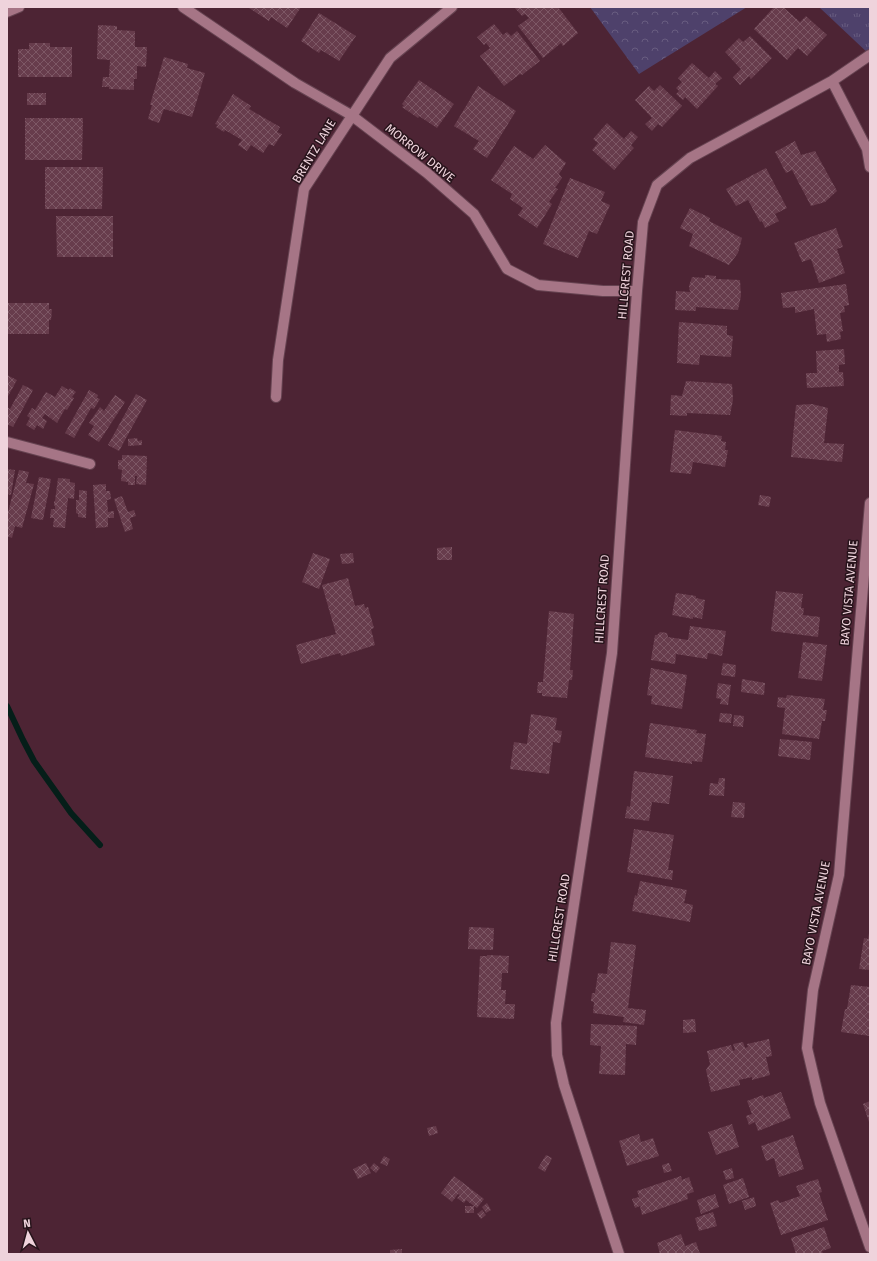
<svg xmlns="http://www.w3.org/2000/svg" width="877" height="1261" viewBox="0 0 877 1261" font-family="'Fira Sans',sans-serif">
  <defs>
    <pattern id="grass-tufts" width="24" height="20" patternUnits="userSpaceOnUse"><rect width="24" height="20" fill="#4e416b"/><path d="M3 7l-1-3M5 7V3M7 7l1-3M15 17l-1-3M17 17v-4M19 17l1-3" fill="none" stroke="#685c80"/></pattern>
    <pattern id="forest-crowns" width="20" height="18" patternUnits="userSpaceOnUse"><rect width="20" height="18" fill="#4e416b"/><path d="M2 6a3 3 0 1 1 6 0M12 15a3 3 0 1 1 6 0" fill="none" stroke="#685c80"/></pattern>
    <pattern id="building-cross-hatch" width="8" height="8" patternUnits="userSpaceOnUse"><rect width="8" height="8" fill="#673c4c"/><path d="M0 0l8 8M0 8l8-8" fill="none" stroke="#7d5765"/></pattern>
  </defs>
  <rect width="100%" height="100%" fill="#4d2434"/>
  <path fill="url(#grass-tufts)" d="M819,7h51v48z"/>
  <path fill="url(#forest-crowns)" d="M590,7h157l-108,67z"/>
  <g fill="none" stroke-linecap="round" stroke-linejoin="round">
    <path stroke="#051e19" stroke-width="6" d="M7,706l16,34 11,21 37,52 29,32"/>
  </g>
  <path fill="url(#building-cross-hatch)" d="M250,7h51l-14,21 -16,-11 -2,4 -20,-13z
    M514,7h44l20,26 -15,13 -2,-3 -18,15 -25,-32 11,-8 -4,-4 -3,2z
    M774,7h9l17,15 6,-6 21,19 -20,21 -9,-8 -11,12 -33,-31z
    M319,13l37,23 -17,25 -18,-11 -2,3 -18,-12z
    M494,24l9,11 4,-3 4,4 6,-5 23,30 -18,14 -2,-1 -16,12 -24,-30 10,-8 -4,-5 -2,2 -7,-8z
    M98,25l19,1v4l18,1v16h12l-1,20 -9,-1v13h-3v11l-25,-1v-2h-7l1,-10h6l1,-17 -13,-1z
    M750,36l22,22 -21,21 -2,-3 -9,9 -7,-8 8,-8 -16,-17 14,-14 4,4z
    M29,43h21v4h22v30h-54v-28h11z
    M164,57l24,7 -1,4 18,5 -13,44 -28,-8 -5,14 -11,-4 4,-14h-2z
    M692,63l17,15 6,-7 7,7 -7,6 3,2 -21,23 -12,-12 -2,3 -7,-6 3,-3 -3,-3 6,-6 -4,-4z
    M419,80l35,24 -17,24 -18,-12 -1,2 -16,-11 2,-1 -2,-2z
    M660,85l22,21 -20,21 -4,-3 -6,7 -7,-7 7,-6 -17,-18 14,-14 5,5z
    M478,86l38,25 -29,47 -14,-9 6,-8 -25,-15z
    M27,93h19v12h-19z
    M233,94l18,12 -2,3 31,18 -3,5 5,2 -8,12 -5,-2 -6,9 -12,-8 -4,6 -9,-6 4,-5 -17,-10 -1,2 -8,-5 2,-2 -3,-1z
    M25,118h58l-1,42h-57z
    M607,123l17,16 7,-8 7,6 -7,8 3,3 -20,22 -22,-20 6,-7 -5,-4z
    M795,141l6,14 14,-4 22,40 -12,11 -14,4 -19,-36 -6,3 -11,-21z
    M545,145l21,18 -7,11 3,4 -7,10 3,1 -9,13 3,2 -15,24 -19,-13 5,-7 -13,-9 2,-5 -21,-14 23,-34 19,13z
    M45,167h58l-1,42h-57z
    M766,168l21,40 -12,6 4,7 -14,7 -3,-7 -2,1 -12,-22 -12,6 -10,-17z
    M570,178l35,14 -4,9 9,4 -13,29 -8,-3 -11,27 -35,-14z
    M690,208l20,10 -1,3 33,17 -4,15 -9,12 -40,-19 4,-12 -13,-6z
    M56,216h57v41h-56z
    M836,228l7,19 -6,2 8,24 -26,10 -8,-24 -9,3 -8,-19z
    M705,275l11,1v3l24,1 1,16 -3,14 -42,-3v4l-21,-1 1,-19 14,1 -1,-6 3,-9 13,1z
    M846,284l3,21 -5,1 1,6 -5,1 3,18 -3,1 1,7 -14,3 -1,-8 -9,1 -3,-26 -19,4v-6l-12,1 -2,-15z
    M7,303h42v6h3l-1,11h-2v14h-42z
    M679,322l48,4v9l6,1 -2,21 -31,-2 -1,10 -22,-2z
    M844,349l1,15 -6,1v7h4l1,14 -37,2 -1,-15h11l-1,-22z
    M7,375l10,5 -10,18z
    M686,381l46,3 1,16 -3,15 -43,-2v3l-17,-1 1,-20 11,1z
    M23,385l10,5 -20,37 -6,-3v-17l3,2z
    M62,386l7,4 1,-2 6,4 -4,5 2,1 -7,12 -2,-1 -8,14 -12,-9 -3,4 5,3 -4,8 -6,-4 -3,5 -8,-5 4,-7 -3,-2 5,-8 3,2 11,-18 9,5z
    M89,390l9,5 -1,3 3,1 -6,10 -3,-1 -17,30 -9,-5z
    M136,394l11,6 -28,51 -11,-6z
    M115,395l10,7 -26,40 -11,-7 6,-9 -5,-3 11,-16 4,4z
    M812,404l16,4 -4,35 20,1 -2,18 -51,-5 5,-52z
    M675,430l47,6 -1,5 5,1 -1,8h3l-3,17 -32,-5 -2,12 -21,-2z
    M137,438l1,3 4,-1v5l-14,1v-7z
    M122,455l25,1 -1,29 -10,-1 1,-8h-2v9h-7v-3l-7,-1 1,-11 -4,-1v-9h4z
    M7,469l8,1 -4,25 -4,-1z
    M19,470l10,2 -3,11 8,1 -12,44 -7,-2 -3,12 -5,-2v-20z
    M39,477l12,2 -8,41 -12,-2z
    M58,478l12,1v3l5,1 -1,16 -6,-1 -3,30 -12,-1 1,-9h-4l1,-9h4v-4l-1,1v-5h1z
    M106,484v7h4l1,8 -4,1 1,12 6,-1v7h-6v9l-12,1 -3,-43z
    M79,490l8,1 -1,27 -8,-1v-3l-2,-1v-13h3z
    M760,495l11,2 -2,10 -11,-2z
    M122,496l6,16 6,-2 2,6 -6,2 3,11 -8,3 -11,-33z
    M452,547v13h-15v-12z
    M313,553l17,6 -11,30 -17,-7z
    M353,553l1,10 -12,1 -2,-10z
    M348,578l7,28 9,-2 1,4 3,-1 6,21 -3,1 4,16 -34,11 -1,-3 -39,11 -5,-19 40,-11 -14,-49z
    M776,591l27,3 -2,14h3l-1,7 17,2 -2,20 -47,-6z
    M676,593l20,3v2l9,2 -3,19 -9,-2v2l-21,-4z
    M549,611l25,3 -4,56h3l-1,10h-3l-2,18 -25,-2v-3h-5l1,-11h5z
    M690,626l36,5 -4,25 -14,-3 -1,6 -31,-5 -1,10 -24,-4 4,-25h2l3,-3 7,1 1,4 20,3z
    M803,642l24,3 -5,36 -24,-3z
    M723,663l13,2 -1,12 -14,-2z
    M651,668l36,7 -5,34 -31,-5 1,-8 -5,-1z
    M742,679l23,4 -1,12 -23,-3z
    M718,683l13,2 -3,20 -8,-1 1,-5 -5,-1z
    M787,695l38,4 -2,11h4l-2,11h-3l-3,18 -37,-5 3,-26 -8,-1 1,-10 8,1z
    M720,713l12,1 -1,9 -12,-1z
    M531,714l26,4 -2,12 7,1 -2,12 -7,-1 -4,32 -39,-5 4,-27 13,2z
    M734,715l10,1 -1,11 -10,-1z
    M650,723l47,7 -1,3 10,1 -4,28 -10,-1v3l-47,-7z
    M780,739l32,3 -2,18 -32,-4z
    M634,771l39,5 -4,28 -17,-2 -3,19 -24,-3 2,-12 3,1z
    M719,778h6l-1,18 -15,-1 1,-12 8,1z
    M733,802l12,1 -1,15 -13,-1z
    M634,829l40,6 -6,35h5l-1,10 -45,-8z
    M640,881l47,9 -3,13 9,2 -3,17 -58,-11 3,-16 2,1z
    M469,927l25,1 -1,22 -25,-1z
    M869,933h1v37l-11,-1 5,-31 4,1z
    M611,942l25,3 -8,63 18,2 -2,15 -21,-3 1,-5 -31,-4 1,-11 -3,-1 1,-8h3l3,-20 9,1z
    M487,955l22,1 -1,17h-6l-1,17h5l-1,14h10l-1,15 -37,-2 3,-61h7z
    M851,985l19,2v49l-29,-4 4,-23h2z
    M695,1019l1,13 -13,1v-13z
    M591,1024l46,2 -1,19 -10,-1 -1,31 -26,-1 2,-28 -11,-1z
    M769,1039l3,17 -6,1 4,18 -18,5v-3l-13,3 1,5 -29,7 -5,-22 4,-6 -3,-13 24,-6 2,6 2,-1 -2,-6 10,-2 2,6 3,-1 -1,-3z
    M781,1092l10,26 -33,13 -3,-9 -6,3 -3,-9 6,-2 -5,-13 16,-6 1,3z
    M870,1101v24l-7,-21z
    M732,1124l7,23 -23,8 -8,-23z
    M436,1126l2,7 -9,3 -2,-8z
    M639,1134l2,8 12,-4 6,18 -32,10 -8,-25z
    M793,1135l11,34 -25,8 -5,-19 -8,3 -5,-15z
    M546,1155l6,3 -7,14 -7,-4z
    M384,1156l6,3 -3,7 -7,-3z
    M366,1163l5,10 -13,6 -5,-10z
    M374,1163l6,5 -4,5 -6,-5z
    M669,1163l3,8 -8,2 -2,-8z
    M732,1168l2,10 -8,2 -3,-9z
    M454,1176l30,23 -7,9 -3,-2v7h-9v-7h9l-8,-6 -2,3 -7,-5 3,-3 -2,-1 -6,8 -11,-9z
    M681,1176l1,4 7,-3 5,15 -7,2 1,5 -46,16 -2,-9 -5,2 -3,-9 7,-2 -2,-6z
    M743,1178l6,19 -20,7 -6,-19z
    M818,1179l4,13 -3,1 9,27 -47,15 -11,-32 8,-3 2,3 20,-7 -4,-10z
    M715,1194l4,13 -18,7 -4,-14z
    M754,1197l2,9 -11,4 -3,-9z
    M487,1203l4,7 -5,3 -4,-6z
    M482,1210l4,5 -5,4 -4,-5z
    M713,1212l4,14 -18,5 -4,-13z
    M824,1227l7,21 -9,3 1,3h-27l-5,-16z
    M681,1234l4,12 11,-4 4,12h-40l-3,-11z
    M402,1249v5h-12v-4z"/>
  <g fill="none" stroke-linecap="round" stroke-linejoin="round">
    <defs>
      <path id="street" d="M183,7l112,76 56,32 76,58 47,41 33,55 31,16 65,6h34
        M7,12l12,-5
        M832,81l35,68 3,18
        M276,397l2,-37 26,-171 86,-131 62,-51
        M7,442l83,22
        M870,503l-31,372 -26,115 -6,58 13,55 50,144
        M619,1254l-55,-169 -7,-30 -1,-32 56,-370 25,-362 6,-69 14,-37 33,-27 142,-77 38,-26"/>
    </defs>
    <use href="#street" stroke="#664351" stroke-width="12"/>
    <use href="#street" stroke="#a67586" stroke-width="10"/>
  </g>
  <g text-anchor="middle" dominant-baseline="central" stroke-width="3" stroke-linejoin="round" paint-order="stroke">
    <g font-size="12" fill="#efd3dc" stroke="#27141b">
      <text transform="translate(314 151) rotate(-59)">BRENTZ LANE</text>
      <text transform="translate(420 153) rotate(39)">MORROW DRIVE</text>
      <text transform="translate(626 275) rotate(-85)">HILLCREST ROAD</text>
      <text transform="translate(849 593) rotate(-85)">BAYO VISTA AVENUE</text>
      <text transform="translate(602 599) rotate(-86)">HILLCREST ROAD</text>
      <text transform="translate(816 913) rotate(-79)">BAYO VISTA AVENUE</text>
      <text transform="translate(559 918) rotate(-81)">HILLCREST ROAD</text>
    </g>
  </g>
  <rect width="877" height="1261" fill="none" stroke="#efd3dc" stroke-width="16"/>
  <g transform="translate(28 1233) rotate(354)" stroke="#27141b" stroke-width="3" paint-order="stroke">
  <path d="M0-3L7 15L0 10L-7 15Z" fill="#efd3dc"/>
  <text y="-6" font-size="11" font-weight="bold" text-anchor="middle" fill="#efd3dc">N</text>
  </g>
</svg>
